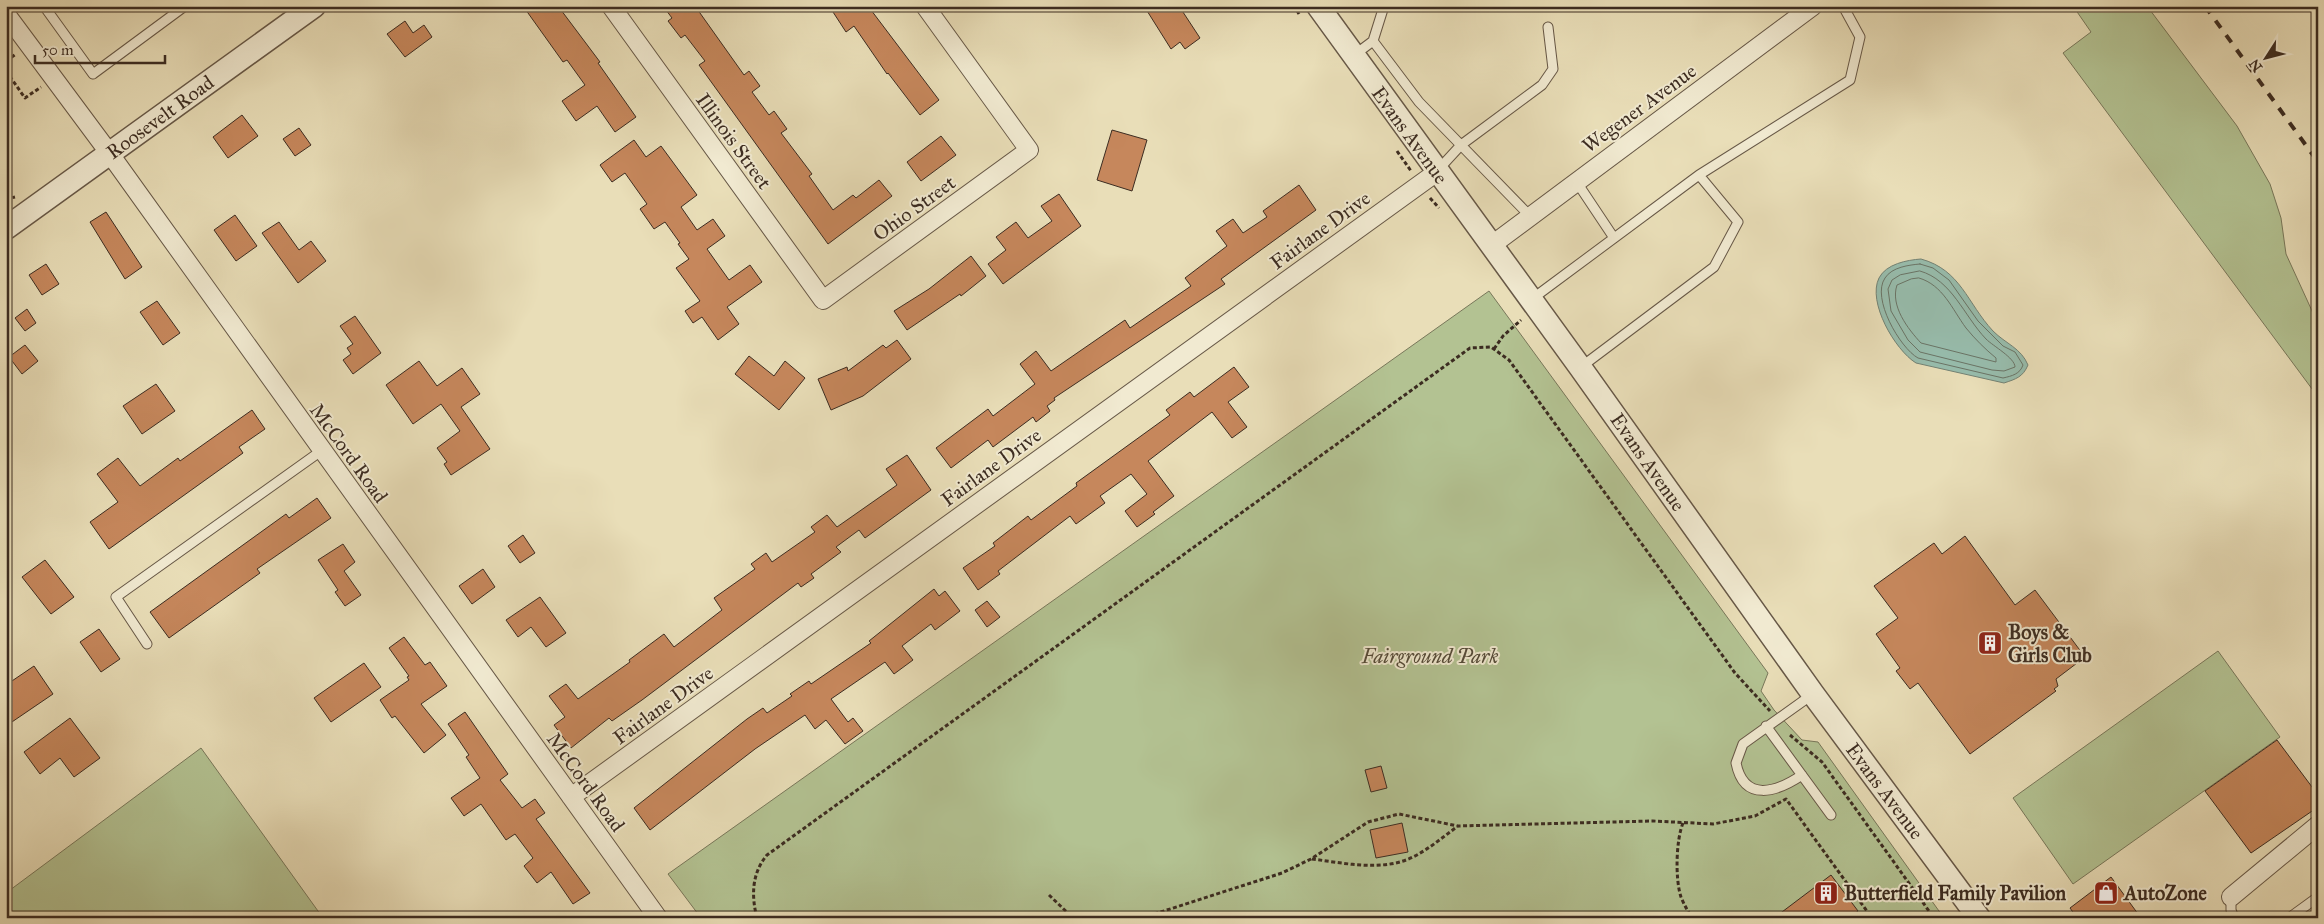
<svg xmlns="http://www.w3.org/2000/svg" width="2324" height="924" viewBox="0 0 2324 924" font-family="'IM FELL Great Primer',serif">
  <rect width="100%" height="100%" fill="#e9deb8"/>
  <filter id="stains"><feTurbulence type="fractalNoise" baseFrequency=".004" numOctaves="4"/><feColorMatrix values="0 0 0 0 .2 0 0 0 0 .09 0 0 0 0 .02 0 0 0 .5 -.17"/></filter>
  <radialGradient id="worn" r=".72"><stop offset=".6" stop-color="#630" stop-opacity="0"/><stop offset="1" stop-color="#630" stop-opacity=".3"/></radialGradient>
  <path fill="#b3c292" stroke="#78775a" d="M2073,6h74l90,120 33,58 11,34 5,36 32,70v73l-255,-344 28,-21z
    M1489,291l279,382 -7,18 13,19 28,30 16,2 126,176h-1243l-33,-44z
    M2218,651l62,86 -207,147 -60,-86z
    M201,748l122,170h-317v-25z"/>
  <path fill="#97bcac" stroke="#738274" d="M1921,259c40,11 46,44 72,72 13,13 28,17 35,34 -5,12 -12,14 -24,18l-88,-20c-21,-13 -49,-61 -37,-85 7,-14 28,-18 42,-19z"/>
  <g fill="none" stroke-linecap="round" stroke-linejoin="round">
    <path stroke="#6a7466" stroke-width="1" d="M1920,264l13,4 16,12 29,41 25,25 12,6 8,13c-3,9 -11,11 -20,13l-85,-20c-18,-10 -47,-60 -33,-80 7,-11 24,-13 35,-14z
      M1920,271c32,9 44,45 66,68 7,7 29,19 29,28l-11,4 -12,-1 -72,-18 -12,-12 -17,-29 -3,-22 4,-9 8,-5z
      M1919,278c24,7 33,31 47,50 9,11 19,21 30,30v4l-75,-19c-13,-14 -31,-37 -24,-58l14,-6z"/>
  </g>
  <path fill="#c6875c" stroke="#3c2c21" d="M523,6h35l42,56 -2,1 38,54 -21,15 -18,-26 -21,15 -14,-20 23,-16 -18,-25 -4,2z
    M663,6h32l49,69 5,-4 11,15 -8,6 17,23 5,-4 13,18 -6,4 31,41 -3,2 24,34 20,-15 3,3 23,-18 13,16 -64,48 -129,-179 6,-4 -20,-26 -4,3 -13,-17 4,-3z
    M841,6h27l71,94 -19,15 -32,-42 -1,1 -33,-48 -8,6 -13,-20z
    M1144,6h35l21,32 -15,11 -5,-7 -9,7z
    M405,21l8,12 11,-8 8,12 -27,20 -18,-23z
    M242,115l16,21 -30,22 -15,-21z
    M299,128l12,17 -16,11 -12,-17z
    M1112,130l35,10 -15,51 -35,-11z
    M941,136l15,19 -35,26 -14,-19z
    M634,140l12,17 15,-11 36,49 -16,12 16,23 16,-11 12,17 -18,13 22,31 21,-15 12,17 -35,25 12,17 -21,16 -16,-23 -9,6 -8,-12 15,-10 -24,-33 13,-9 -11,-15 2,-1 -15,-21 -11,7 -14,-20 7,-5 -22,-31 -13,9 -12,-17z
    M1299,185l17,25 -95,69 4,5 -171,114 1,2 -8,6 3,5 -14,11 -3,-5 -40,30 -5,-7 -37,28 -15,-20 52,-39 5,7 42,-32 -15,-20 16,-13 15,20 74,-51 5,8 61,-42 -6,-8 42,-32 -11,-15 17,-12 10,14 24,-16 -4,-6z
    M1059,194l22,32 -78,58 -15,-20 18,-14 -10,-13 20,-15 12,16 24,-17 -11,-15z
    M106,212l36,55 -17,12 -35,-57z
    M235,215l22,31 -21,15 -22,-31z
    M279,222l20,28 12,-9 15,20 -28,22 -36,-50z
    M971,256l15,20 -25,20 -1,-2 -53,36 -13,-19 35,-22z
    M46,264l13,20 -17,11 -13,-20z
    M157,301l23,32 -17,12 -23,-33z
    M27,309l9,14 -11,8 -10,-13z
    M355,316l26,37 -28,21 -10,-14 8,-6 -4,-6 6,-4 -13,-18z
    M897,340l14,19 -48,37 -32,14 -13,-31 29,-12 1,4 35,-26 3,3z
    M25,345l13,16 -16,13 -13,-17z
    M749,356l25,20 11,-15 20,17 -26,32 -44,-36z
    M419,361l18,25 25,-18 18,26 -19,13 29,42 -39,26 -7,-11 3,-2 -10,-14 23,-17 -19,-27 -28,20 -27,-39z
    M1234,367l15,20 -21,15 19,25 -15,11 -20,-26 -64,49 26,35 -21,16 2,2 -18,13 -12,-16 22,-17 -16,-20 -31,22 5,7 -29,21 -6,-8 -72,55 2,3 -22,16 -15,-22 32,-22 -2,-3 35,-27 3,4 46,-34 -1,-3 94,-68 -4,-5 24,-18 4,5z
    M156,384l19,27 -33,23 -19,-28z
    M252,410l13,19 -26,18 4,6 -134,96 -19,-27 28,-20 -21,-28 21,-16 22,28 38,-28 2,3z
    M907,455l24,35 -66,48 -6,-8 -23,17 5,5 -30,22 3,4 -13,9 -3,-4 -156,117 -30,21 -3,-3 -38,30 -17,-23 11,-8 -16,-21 17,-12 12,15 52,-37 -1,-2 35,-26 10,13 48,-37 -8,-12 41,-29 -4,-5 15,-11 6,9 43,-30 -4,-5 16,-12 10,12 60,-42 -11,-16z
    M317,498l14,20 -74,51 3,4 -91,65 -19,-26 136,-98 3,4z
    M523,535l12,18 -15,10 -12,-17z
    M1965,536l50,69 20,-15 50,67 -29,22 2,7 -4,3 2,2 -86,63 -52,-71 -8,6 -14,-18 4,-3 -24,-34 22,-16 -24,-32 60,-43 8,11z
    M343,544l12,18 -11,9 17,24 -16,11 -10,-14 3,-2 -20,-30z
    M45,560l29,37 -23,17 -29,-37z
    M483,569l12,18 -23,17 -13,-18z
    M934,589l5,7 6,-5 15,20 -25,19 -4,-6 -29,22 11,14 -19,14 -9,-12 -54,37 17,23 5,-4 10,13 -18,13 -19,-24 -11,9 -10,-14 -50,34 -105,81 -16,-22 113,-89 16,-11 4,5 25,-17 -2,-2 19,-13 2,3 60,-41 -2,-2z
    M540,597l26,36 -20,14 -15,-20 -13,10 -12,-17z
    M987,601l13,16 -13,10 -12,-17z
    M99,629l21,30 -19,13 -21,-30z
    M404,637l21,28 5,-3 17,24 -26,18 25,31 -22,18 -29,-37 -3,2 -12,-18 29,-20 -2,-3 2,-1 -20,-28z
    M364,663l17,24 -50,35 -17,-24z
    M34,666l19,28 -47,32v-41z
    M465,712l43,62 -8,6 22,28 13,-9 10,14 -9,6 54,74 -17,11 -22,-32 -14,11 -13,-17 9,-8 -18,-24 -9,6 -25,-36 -17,12 -13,-18 29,-20 -14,-21 3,-2 -21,-31z
    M70,718l30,40 -26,19 -14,-19 -20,16 -16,-22z
    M2277,740l41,55v12l-67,46 -46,-62z
    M1381,766l6,22 -16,4 -6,-22z
    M1402,823l6,29 -32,6 -6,-28z
    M1831,875l27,36 -9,7h-75z
    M2111,877l30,41h-64l-7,-10z"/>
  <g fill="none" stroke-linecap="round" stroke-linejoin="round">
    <defs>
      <path id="service" d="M44,6l49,68 92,-68
        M1384,6l-11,35 46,61 110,113
        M1353,56l20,-15
        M1438,170l23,-25 81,-60 11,-16 -5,-42
        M1699,175l151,-95 10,-43 -17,-31
        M1576,181l38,57
        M1532,299l167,-124 39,47 -24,45 -133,100
        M147,644l-31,-47 205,-146
        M1766,726l65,89
        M1802,775c-25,17 -58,28 -66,-12l7,-19 70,-50
        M2231,897v13l3,8
        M2289,918l29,-21"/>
      <path id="minor" d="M611,6l212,294 206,-150 -104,-144
        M6,14l104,140 548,764
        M1492,245l321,-239
        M571,797l866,-625
        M2231,897l87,-72"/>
      <path id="tertiary" d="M1318,6l262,361 233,327 166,224
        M6,228l308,-222"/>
    </defs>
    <use href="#service" stroke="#675847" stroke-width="11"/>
    <use href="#minor" stroke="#675847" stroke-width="20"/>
    <use href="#tertiary" stroke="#675847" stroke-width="25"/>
    <path stroke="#3c2c21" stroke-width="3" stroke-dasharray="4 2.5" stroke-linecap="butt" d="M1294,6l5,8
      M6,61l10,-7
      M6,71l19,27 16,-11
      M1397,151l14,20
      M1430,198l9,10
      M6,199l9,-2
      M1494,349l9,-13 18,-16
      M1790,735l32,27 112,156
      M1683,823c-7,17 -8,56 -2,74 3,8 7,14 11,21
      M1312,859c32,4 71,13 101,-2 16,-8 30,-20 45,-31
      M1049,895l24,23
      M757,918c-6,-23 -5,-45 10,-63l703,-507 21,-1 18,13 226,313 35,38
      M1142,918l140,-45 29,-14 57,-37 31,-8 59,12 195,-5 60,3 42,-8 31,-17 86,119"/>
    <use href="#service" stroke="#f1ead1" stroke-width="9"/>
    <use href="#minor" stroke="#f1ead1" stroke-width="18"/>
    <use href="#tertiary" stroke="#f1ead1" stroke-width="22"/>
    <path stroke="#3c2c21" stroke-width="4" stroke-dasharray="9 9" stroke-linecap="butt" d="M2205,6l113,156"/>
  </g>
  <defs>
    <symbol id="building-square" viewBox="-11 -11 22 22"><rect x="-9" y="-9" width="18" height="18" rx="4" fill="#8f2418" stroke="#f1ead1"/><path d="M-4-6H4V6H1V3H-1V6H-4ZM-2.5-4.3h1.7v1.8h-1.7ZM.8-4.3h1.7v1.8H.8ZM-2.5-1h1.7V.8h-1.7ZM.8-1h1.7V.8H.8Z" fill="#fff"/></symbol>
    <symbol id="shop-square" viewBox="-11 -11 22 22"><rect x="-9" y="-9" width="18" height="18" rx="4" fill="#8f2418" stroke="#f1ead1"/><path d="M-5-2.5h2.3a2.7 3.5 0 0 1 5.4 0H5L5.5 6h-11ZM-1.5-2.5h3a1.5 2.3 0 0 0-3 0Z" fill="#fff"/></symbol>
  </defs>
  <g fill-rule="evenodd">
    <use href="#building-square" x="1976" y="629" width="28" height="28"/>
    <use href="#building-square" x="1812" y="879" width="28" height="28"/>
    <use href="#shop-square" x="2092" y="879" width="28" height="28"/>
  </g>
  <g text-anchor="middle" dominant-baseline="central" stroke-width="4" stroke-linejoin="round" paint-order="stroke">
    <g font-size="20" fill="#3c2c21" stroke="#f1ead1">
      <text transform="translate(1639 108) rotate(-36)">Wegener Avenue</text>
      <text transform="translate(160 117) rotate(-36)">Roosevelt Road</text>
      <text transform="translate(1410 135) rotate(54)">Evans Avenue</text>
      <text transform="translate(734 141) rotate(54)">Illinois Street</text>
      <text transform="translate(914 208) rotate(-36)">Ohio Street</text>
      <text transform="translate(1320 230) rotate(-36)">Fairlane Drive</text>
      <text transform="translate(349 453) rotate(54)">McCord Road</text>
      <text transform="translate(1648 462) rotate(55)">Evans Avenue</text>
      <text transform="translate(991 467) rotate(-36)">Fairlane Drive</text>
      <text transform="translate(663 705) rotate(-36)">Fairlane Drive</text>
      <text transform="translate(586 782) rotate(54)">McCord Road</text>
      <text transform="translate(1885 791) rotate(53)">Evans Avenue</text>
    </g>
    <g font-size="20" font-weight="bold" fill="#3c2c21" stroke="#f1ead1" text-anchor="start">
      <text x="2008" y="632">Boys &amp;<tspan x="2008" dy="23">Girls Club</tspan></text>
      <text x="1844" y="893">Butterfield Family Pavilion</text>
      <text x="2124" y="893">AutoZone</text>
    </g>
    <g font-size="20" font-style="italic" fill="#544a38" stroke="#f1ead1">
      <text x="1430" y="656">Fairground Park</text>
    </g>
  </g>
  <rect width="2324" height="924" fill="none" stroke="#e9deb8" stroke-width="25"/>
  <rect x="8" y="8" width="2309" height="909" fill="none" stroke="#3c2c21" stroke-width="2.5"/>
  <rect x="12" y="12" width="2299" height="899" fill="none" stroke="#3c2c21"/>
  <g transform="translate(2266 58) rotate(234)" stroke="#f1ead1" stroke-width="4" paint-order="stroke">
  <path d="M0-4L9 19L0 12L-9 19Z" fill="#3c2c21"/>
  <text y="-8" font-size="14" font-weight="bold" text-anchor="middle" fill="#3c2c21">N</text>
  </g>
  <path d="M35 55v8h130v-8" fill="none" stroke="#3c2c21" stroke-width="2.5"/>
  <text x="42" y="55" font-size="15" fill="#3c2c21" stroke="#f1ead1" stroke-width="4" paint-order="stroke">50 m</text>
  <rect width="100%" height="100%" filter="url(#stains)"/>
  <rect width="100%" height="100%" fill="url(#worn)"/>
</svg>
